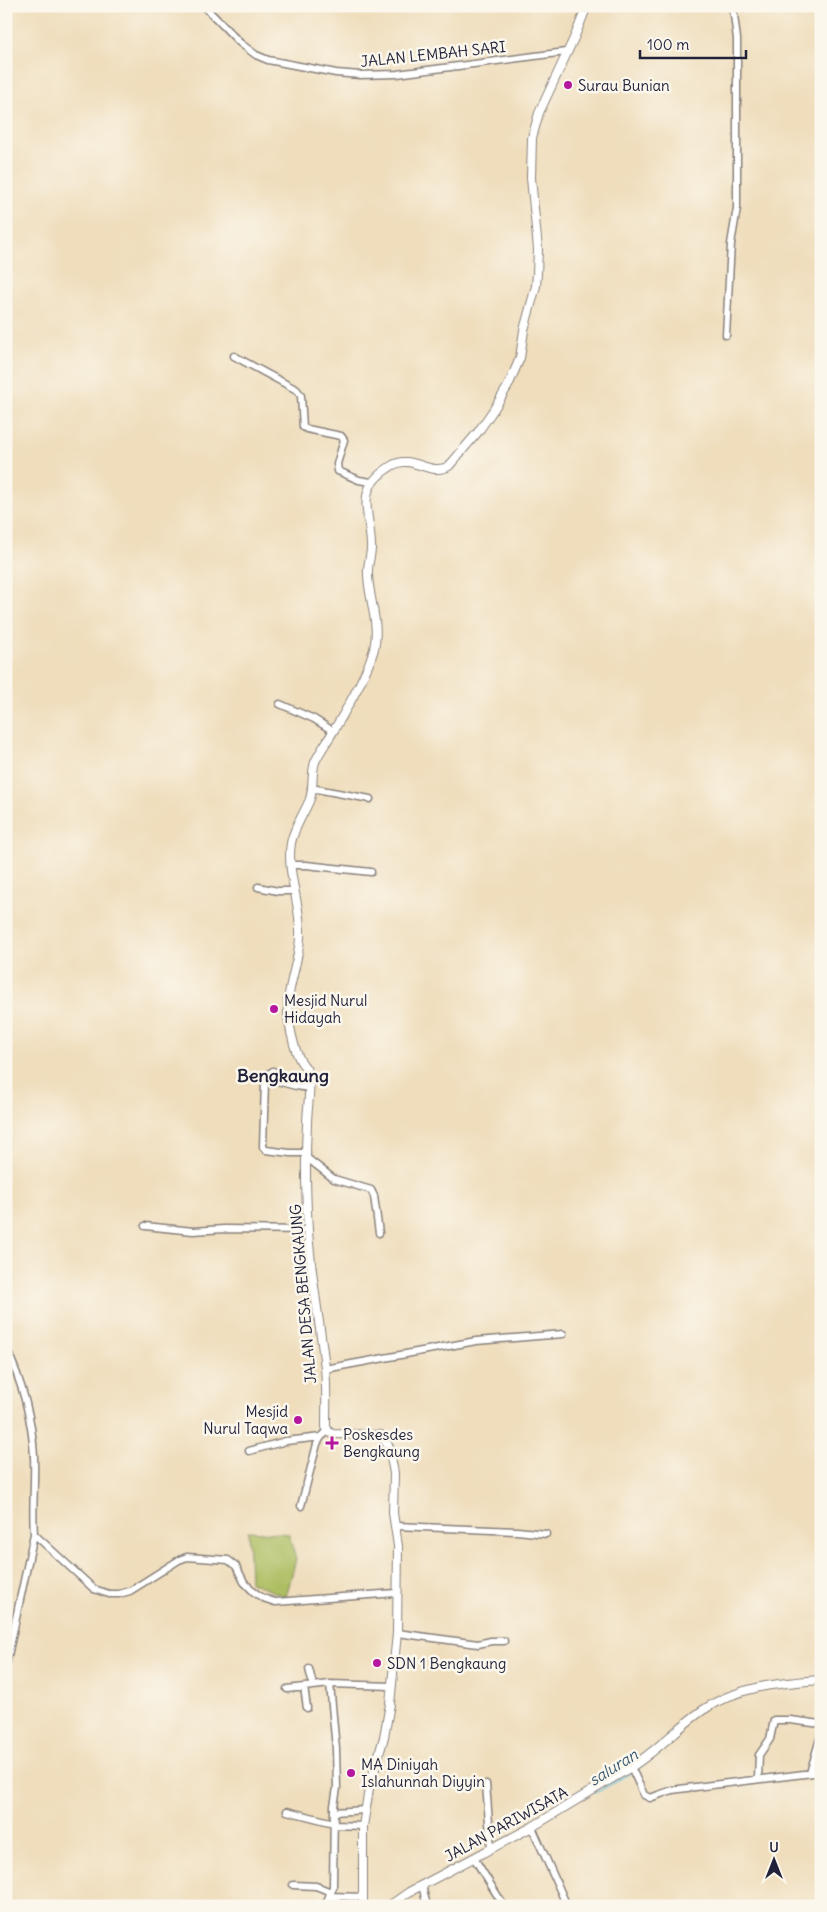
<svg xmlns="http://www.w3.org/2000/svg" width="827" height="1912" viewBox="0 0 827 1912" font-family="Delius,sans-serif">
  <rect width="100%" height="100%" fill="#fbf7ec"/>
  <filter id="ink" filterUnits="userSpaceOnUse"><feTurbulence type="fractalNoise" baseFrequency=".02" numOctaves="2"/><feDisplacementMap in="SourceGraphic" scale="10" xChannelSelector="R" yChannelSelector="G"/><feConvolveMatrix kernelMatrix="1 2 1 2 8 2 1 2 1" color-interpolation-filters="sRGB"/></filter>
  <filter id="wash" filterUnits="userSpaceOnUse"><feTurbulence type="fractalNoise" baseFrequency=".0096" numOctaves="4" result="noise"/><feDisplacementMap in="SourceGraphic" scale="20" xChannelSelector="R" yChannelSelector="G"/><feGaussianBlur stdDeviation="1.12" result="paint"/><feColorMatrix in="noise" values="0 0 0 0 0 0 0 0 0 0 0 0 0 0 0 0 0 1.4 0 .05"/><feComposite in="paint" operator="in"/></filter>
  <g filter="url(#wash)">
    <rect width="100%" height="100%" fill="#efddbb"/>
    <path fill="#adbe62" stroke="#68704e" d="M248,1531l41,3 7,25 -10,38 -36,-15z"/>
    <g fill="none" stroke-linecap="round" stroke-linejoin="round">
      <path stroke="#63c5e1" stroke-width="2" d="M595,1793l42,-24 9,-8
        M425,1888l49,-26
        M409,1896l12,-6"/>
    </g>
  </g>
  <g filter="url(#ink)">
    <g fill="none" stroke-linecap="round" stroke-linejoin="round">
      <defs>
        <path id="minor" d="M204,6l36,37 16,12 12,5 68,13 24,2 37,-1 169,-22
          M726,335l5,-91 6,-36v-169l-3,-24 -3,-9
          M234,356l63,34 4,6 2,31 4,2 34,7 3,4 -7,24 1,7 21,9 12,2
          M280,704l34,15 19,12
          M311,788l59,11
          M291,865h15l65,7
          M258,887l20,4h16
          M273,1071l-6,4 -2,7 -2,65 3,3 24,3h17
          M266,1078l30,8 13,2
          M307,1158l27,21 37,11 3,6 5,37
          M145,1226l48,5 31,-2 84,1
          M6,1348c16,34 26,71 28,108 1,27 -2,52 0,78l60,55 15,5h10l11,-3 49,-31 8,-3 41,3 8,6 8,16 10,10 9,6 12,4 121,-9
          M325,1369l151,-28 87,-7
          M249,1451l37,-10 35,-4
          M301,1506l16,-62 4,-7 7,-6
          M396,1526l121,5 29,3
          M397,1633l81,11 13,-3h13
          M6,1665l28,-131
          M309,1669l4,16
          M304,1687l3,21
          M287,1689l43,-5 62,2
          M631,1767l13,28 6,3 22,-8 15,-2 134,-16
          M810,1773l11,-38
          M758,1778l1,-23 11,-16 4,-19h16l31,4
          M486,1784l5,64
          M287,1811l47,12
          M334,1812l31,-2
          M334,1825l29,1
          M532,1827l35,79
          M474,1858l30,48
          M293,1885l23,1 15,6
          M422,1885l5,21
          M329,1896l34,1
          M334,1896v10
          M325,1906l8,-19 1,-81 3,-18 -1,-39 -6,-65"/>
        <path id="tertiary" d="M363,1906v-80l6,-37 15,-52 6,-33 7,-71 1,-87 -5,-33 1,-40 -5,-26 -8,-12 -48,-1 -4,-2 -3,-5c0,-20 1,-39 -1,-59 -5,-46 -14,-91 -17,-137 -2,-35 -3,-72 -1,-107 0,-16 4,-32 2,-48 -1,-8 -7,-11 -10,-18 -5,-10 -8,-25 -10,-36 -5,-31 9,-54 11,-84 2,-32 -14,-64 -9,-95 3,-16 13,-29 19,-44 4,-12 1,-25 5,-37 4,-9 11,-19 16,-27 14,-23 36,-61 43,-86 6,-25 -5,-49 -6,-74 -1,-11 4,-21 3,-31 -2,-37 -17,-56 22,-79 19,-11 37,12 56,1l29,-34 16,-23 14,-23 12,-28 4,-28 12,-44 1,-12 1,-25 -7,-71 1,-40 7,-25 36,-77 12,-30
          M389,1906l20,-14 123,-65 99,-60c26,-16 47,-40 72,-57 35,-24 77,-27 118,-30"/>
      </defs>
      <use href="#minor" stroke="#88807b" stroke-width="9"/>
      <use href="#tertiary" stroke="#88807b" stroke-width="10"/>
      <use href="#minor" stroke="#fff" stroke-width="6"/>
      <use href="#tertiary" stroke="#fff" stroke-width="8"/>
    </g>
  </g>
  <g fill="#b5179e" stroke="#fbf7ec" stroke-width="2">
    <circle cx="568" cy="85" r="5"/>
    <circle cx="274" cy="1009" r="5"/>
    <circle cx="298" cy="1420" r="5"/>
    <path d="M329.5 1435.5h5v5h5v5h-5v5h-5v-5h-5v-5h5z"/>
    <circle cx="377" cy="1663" r="5"/>
    <circle cx="351" cy="1773" r="5"/>
  </g>
  <g text-anchor="middle" dominant-baseline="central" stroke-width="5" stroke-linejoin="round" paint-order="stroke">
    <g font-size="15" fill="#22223b" stroke="#fbf7ec">
      <text transform="translate(433 54) rotate(-6)">JALAN LEMBAH SARI</text>
      <text transform="translate(303 1294) rotate(-95)">JALAN DESA BENGKAUNG</text>
      <text transform="translate(506 1824) rotate(-29)">JALAN PARIWISATA</text>
    </g>
    <g font-size="15" fill="#22223b" stroke="#fbf7ec" text-anchor="start">
      <text x="578" y="85">Surau Bunian</text>
      <text x="284" y="1000">Mesjid Nurul<tspan x="284" dy="17">Hidayah</tspan></text>
      <text x="288" y="1411" text-anchor="end">Mesjid<tspan x="288" dy="17">Nurul Taqwa</tspan></text>
      <text x="343" y="1434">Poskesdes<tspan x="343" dy="17">Bengkaung</tspan></text>
      <text x="387" y="1663">SDN 1 Bengkaung</text>
      <text x="361" y="1764">MA Diniyah<tspan x="361" dy="17">Islahunnah Diyyin</tspan></text>
    </g>
    <g font-size="16" font-style="italic" fill="#395b75" stroke="#fbf7ec">
      <text transform="translate(613 1767) rotate(-32)">saluran</text>
    </g>
    <g font-size="18" font-weight="bold" fill="#22223b" stroke="#fbf7ec">
      <text x="283" y="1075">Bengkaung</text>
    </g>
  </g>
  <rect width="827" height="1912" fill="none" stroke="#fbf7ec" stroke-width="25"/>
  <g transform="translate(774 1860)" stroke="#fbf7ec" stroke-width="4" paint-order="stroke">
  <path d="M0-4L9 19L0 12L-9 19Z" fill="#22223b"/>
  <text y="-8" font-size="14" font-weight="bold" text-anchor="middle" fill="#22223b">U</text>
  </g>
  <path d="M640 50v8h106v-8" fill="none" stroke="#22223b" stroke-width="2.5"/>
  <text x="647" y="50" font-size="15" fill="#22223b" stroke="#fbf7ec" stroke-width="4" paint-order="stroke">100 m</text>
</svg>
